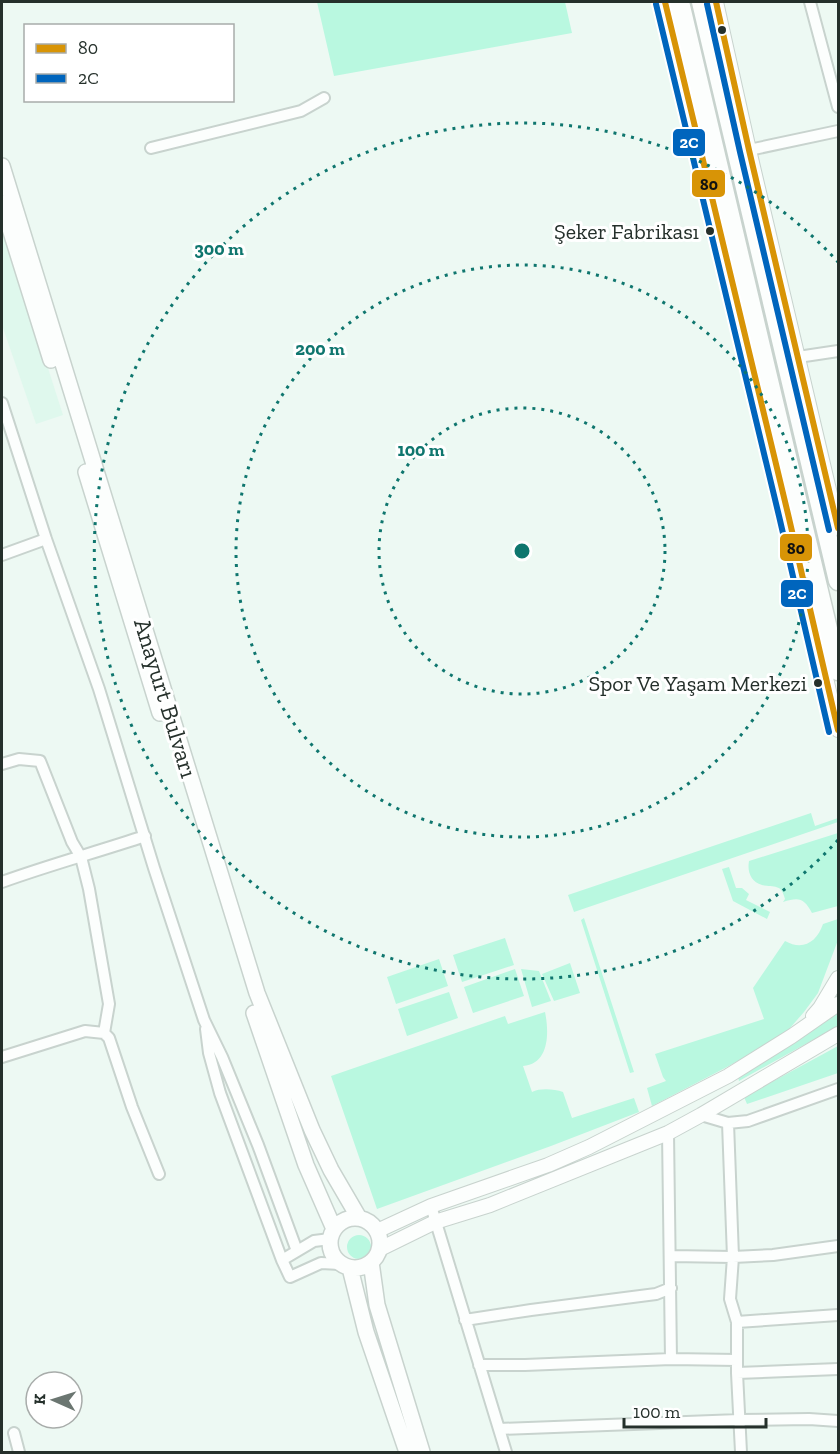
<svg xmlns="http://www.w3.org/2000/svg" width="840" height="1454" viewBox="0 0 840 1454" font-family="'Zilla Slab',serif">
  <rect width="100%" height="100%" fill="#edf9f3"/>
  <path fill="#dff8ed" d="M2,224l61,191 -27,9 -34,-99z"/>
  <path fill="#b9f8e0" d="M317,2h248l7,31 -238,43z
    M811,813l4,13 23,-8v4l-264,90 -6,-17z
    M838,833v73l-26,7c-8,-15 -13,-16 -29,-11l2,-3c-4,-16 -10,-11 -23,-14 -11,-3 -15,-13 -13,-24z
    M729,867l7,21h6l7,6 -3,6 24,12 -3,7 -34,-18 -11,-32z
    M584,918l50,154 -4,1 -49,-153z
    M838,919v21l-20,53 -14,19 -21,24 -58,32 -73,38 -5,-18 19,-7 -3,-4 -8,-23 109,-35 -11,-31 32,-47c18,10 32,1 38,-17z
    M505,938l9,27 -52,17 -9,-27z
    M439,959l9,27 -52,18 -9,-27z
    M570,963l10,30 -26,8 -12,-27z
    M515,969l9,27 -51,17 -9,-26z
    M521,969l18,2 12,30 -19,6z
    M449,992l9,26 -51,18 -9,-27z
    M838,1007v19l-99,55 -1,-4z
    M545,1012c4,19 5,52 -22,54l9,26c8,-4 22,-3 31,0l9,26 62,-20 5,14 -88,34 -174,63 -46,-133 174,-60 3,8z
    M838,1046v27l-91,31 -3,-7z
    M347 1247a12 12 0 1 1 24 0a12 12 0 1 1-24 0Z"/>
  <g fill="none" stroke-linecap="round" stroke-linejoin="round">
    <defs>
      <path id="minor" d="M810,2l28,105
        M151,148l150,-37 23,-13
        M749,150l89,-19
        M798,357l40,-6
        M2,403l44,136 53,150 55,179 50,152 18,37 36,88 39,106
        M2,555l44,-16
        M2,764l17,-5 21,2 32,81 9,15 8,32 20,115 -5,29
        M2,882c47,-17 95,-30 143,-46
        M206,1029l3,24 11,40 62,167 8,17 31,-14 19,1
        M2,1057l83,-26 19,2 5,5 23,69 27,67
        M701,1115l27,8 20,-2 90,-32
        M728,1123l5,134 -3,42 7,23v51l4,79
        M668,1133l3,226
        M431,1206l75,246
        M671,1256l62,1 40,-2 65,-9
        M282,1260l32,-19 16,-2
        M465,1320l66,-10 125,-16 15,-6
        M737,1322l101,-7
        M479,1365h46l146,-6 66,1
        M737,1373l101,-4
        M499,1429l240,-9 70,-1 29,2
        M14,1433l5,19"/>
      <path id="tertiary" d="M665,2l123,512 50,216
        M716,2l33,148 89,378
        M813,1016l7,-8 18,-30
        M377,1231l54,-25 117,-41 41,-18 139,-71 64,-40 46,-32
        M380,1249l55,-27 55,-17 178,-72 33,-18 137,-81"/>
      <path id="secondary" d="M2,166l255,827 55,137 19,40 28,48
        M2,203l49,157
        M86,472l74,241
        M254,1013l52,152 28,64
        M330 1243a25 25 0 1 1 50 0a25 25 0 1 1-50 0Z
        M371,1262l6,43 45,147
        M350,1268l16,64 41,120"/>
      <path id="trunk" d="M680,2l87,370 71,299
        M701,2l137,579"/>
    </defs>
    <use href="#minor" stroke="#c8d3ce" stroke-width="14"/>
    <use href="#tertiary" stroke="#c8d3ce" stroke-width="16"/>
    <use href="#secondary" stroke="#c8d3ce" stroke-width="18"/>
    <use href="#trunk" stroke="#c8d3ce" stroke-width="21"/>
    <use href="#minor" stroke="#fcfefd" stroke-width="10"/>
    <use href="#tertiary" stroke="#fcfefd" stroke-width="14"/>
    <use href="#secondary" stroke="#fcfefd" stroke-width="15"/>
    <use href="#trunk" stroke="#fcfefd" stroke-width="18"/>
    <defs>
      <path id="bus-1" d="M665,2l123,512 50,216
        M716,2l33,148 89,378"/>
      <path id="bus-2" d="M656,4l123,512 50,216
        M707,4l33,148 89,378"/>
    </defs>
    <use href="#bus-1" stroke="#fff" stroke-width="10"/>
    <use href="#bus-2" stroke="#fff" stroke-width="10"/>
    <use href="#bus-1" stroke="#d89406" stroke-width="6"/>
    <use href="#bus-2" stroke="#0065bd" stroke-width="6"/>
  </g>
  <g fill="none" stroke="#0f766e" stroke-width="3" stroke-dasharray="3 6">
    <circle cx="522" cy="551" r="143"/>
    <circle cx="522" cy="551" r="286"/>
    <path d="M838 840A428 428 0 1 1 838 262"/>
  </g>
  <g fill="#25302b" stroke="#fff" stroke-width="2">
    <circle cx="722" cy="30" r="5"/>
    <circle cx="710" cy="231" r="5"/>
    <circle cx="818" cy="683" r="5"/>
  </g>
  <g text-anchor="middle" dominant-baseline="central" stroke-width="6" stroke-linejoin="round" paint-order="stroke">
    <g font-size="22" fill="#25302b" stroke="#fff" text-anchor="end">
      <text x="699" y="231">Şeker Fabrikası</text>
      <text x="807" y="683">Spor Ve Yaşam Merkezi</text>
    </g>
    <g font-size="24" fill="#25302b" stroke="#fff">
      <text transform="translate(166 698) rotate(73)">Anayurt Bulvarı</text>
    </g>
  </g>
  <circle cx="522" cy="551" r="9" fill="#0f766e" stroke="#fff" stroke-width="3"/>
  <g font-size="18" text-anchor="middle" font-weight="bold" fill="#0f766e" stroke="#fff" stroke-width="6" stroke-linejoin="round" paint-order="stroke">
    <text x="219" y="255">300 m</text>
    <text x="320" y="355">200 m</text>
    <text x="421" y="456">100 m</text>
  </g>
  <g stroke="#fff" stroke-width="2">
    <rect x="672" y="128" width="34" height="29" rx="6" fill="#0065bd"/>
    <rect x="691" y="169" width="35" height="29" rx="6" fill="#d89406"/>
    <rect x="779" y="533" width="34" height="29" rx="6" fill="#d89406"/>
    <rect x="780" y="579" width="34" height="29" rx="6" fill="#0065bd"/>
  </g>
  <g font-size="16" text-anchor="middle" font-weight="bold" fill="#fff">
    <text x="689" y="148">2C</text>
    <text x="797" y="599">2C</text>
  </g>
  <g font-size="16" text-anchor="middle" font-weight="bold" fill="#111">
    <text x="709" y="190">80</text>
    <text x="796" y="554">80</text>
  </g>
  <rect width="840" height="1454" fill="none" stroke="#25302b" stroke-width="6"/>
  <rect x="24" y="24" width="210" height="78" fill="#ffffff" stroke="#a8acaa" stroke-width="1.5"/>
  <rect x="36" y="44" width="30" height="9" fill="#d89406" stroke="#a8acaa" stroke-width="1.5"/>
  <text x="78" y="54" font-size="18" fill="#25302b">80</text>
  <rect x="36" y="74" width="30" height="9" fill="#0065bd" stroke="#a8acaa" stroke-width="1.5"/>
  <text x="78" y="84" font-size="18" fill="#25302b">2C</text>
  <g transform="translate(54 1400) rotate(273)"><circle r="28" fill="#ffffff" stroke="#a8acaa" stroke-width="1.5"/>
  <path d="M0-4.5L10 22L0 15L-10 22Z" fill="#6b7671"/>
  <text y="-9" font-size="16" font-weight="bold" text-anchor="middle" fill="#25302b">K</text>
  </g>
  <path d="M624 1418v9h142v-9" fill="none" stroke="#25302b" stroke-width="3"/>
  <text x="633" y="1418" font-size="18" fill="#25302b" stroke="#ffffff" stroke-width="4.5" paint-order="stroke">100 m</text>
</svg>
